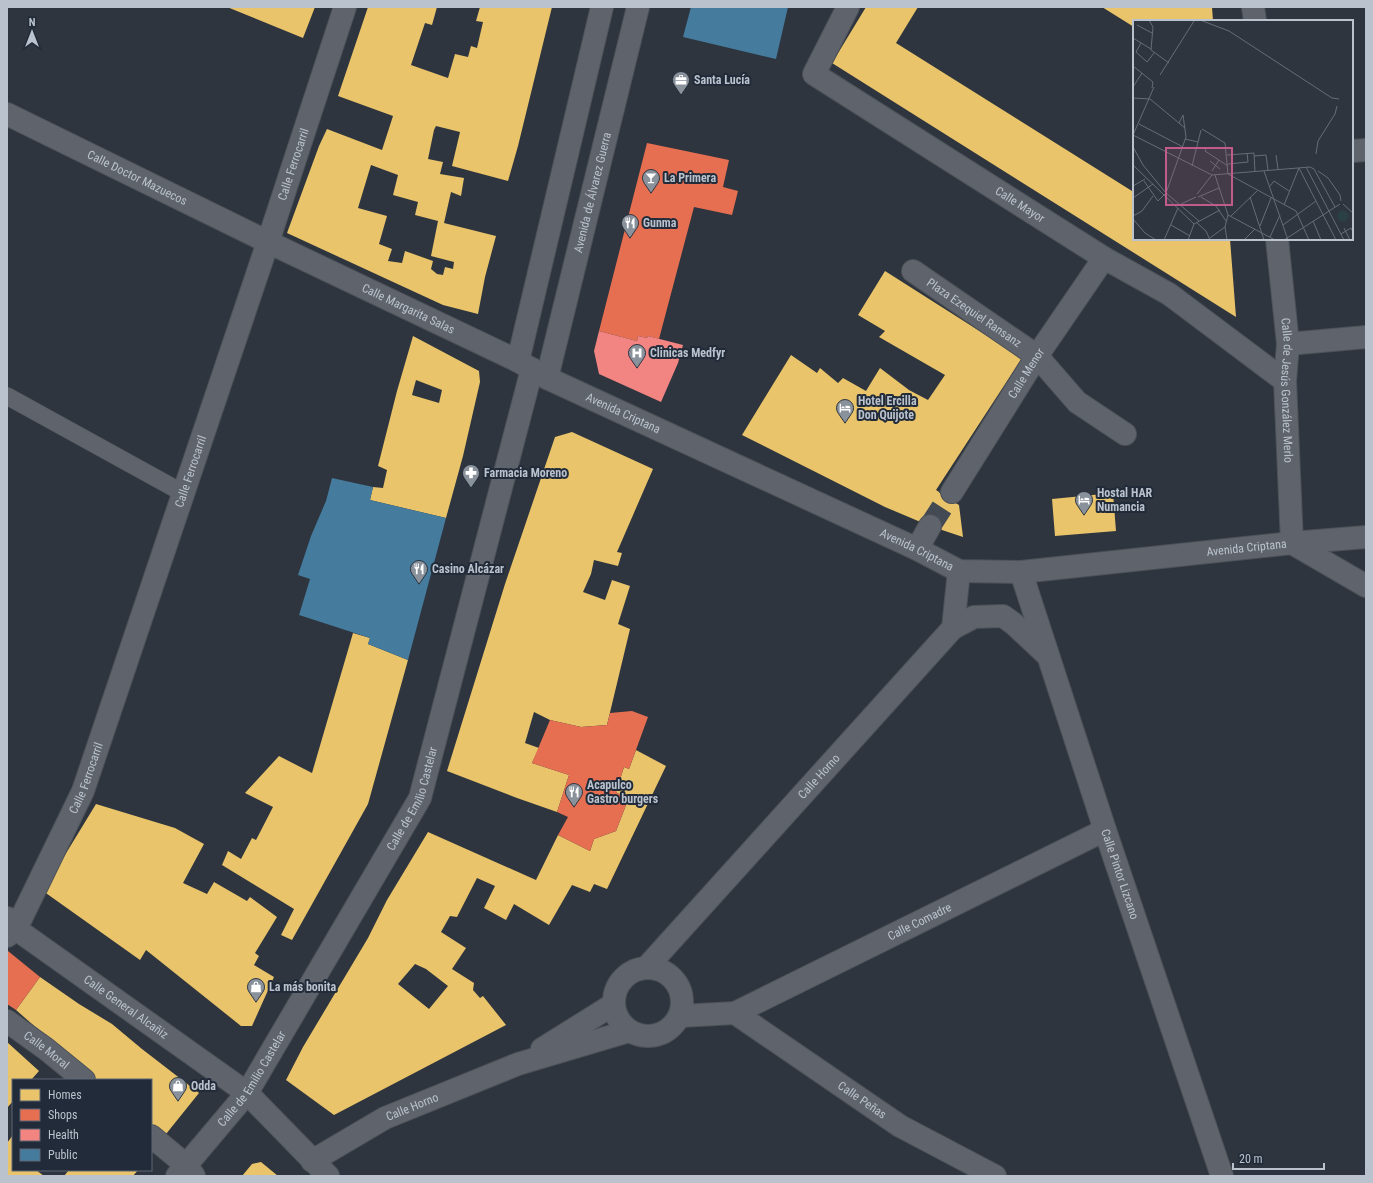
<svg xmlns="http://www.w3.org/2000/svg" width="1373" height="1183" viewBox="0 0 1373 1183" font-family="'Roboto Condensed',sans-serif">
  <rect width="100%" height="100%" fill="#2e353e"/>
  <path fill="#e9c46a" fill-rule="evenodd" d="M227,7h88l-12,31z
    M368,7h69l-5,18 -7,-2 -14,42 37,13 7,-24 13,3 3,-11 6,2 6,-26 -7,-1 4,-14h72l-34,139 -10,35 -56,-15 8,-34 -24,-6 -2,4 -6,29 15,3 -3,12 24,4 -3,18 -10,-4 -7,31 52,13 -11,41 -7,37 -35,-9 -156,-72 32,-87 8,-17 55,21 11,-34 -55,-20zM371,165l27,10 -5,20 25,7 -3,13 23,6 -7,35 23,6 -1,7 -8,-2 -2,8 -6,-1 -6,-5 2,-8 -28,-10 -3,12 -14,-2 4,-12 -13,-5 8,-28 -29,-8z
    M866,7h52l-22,36 236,148 2,-2v50h96l6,78 -404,-254z
    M1102,7h110l1,14h-79v6z
    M885,271l137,87 -86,132 23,15 4,32 -33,-11 -45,-19 -143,-72 49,-80 26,18 3,-5 18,15 5,-5 23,13 14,-23 29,22 19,10 17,-25 -66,-38 6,-6 -27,-16z
    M413,336l66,35 1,11 -17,74 -17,62 -76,-18 3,-13 10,1 4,-18 -9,-4 19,-75zM416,380l26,10 -3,13 -27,-8z
    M572,432l81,37 -36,83 5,1 -4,13 -24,-6 -3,14 -8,18 22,8 7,-20 18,6 -12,38 12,5 -23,96 -26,2 -31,-7 -16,-8 -9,31 14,5 -7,15 37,12 -12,37 -40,-14 -70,-27 58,-187 50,-147z
    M1113,493l3,38 -61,5 -3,-37z
    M353,633l17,5 -2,6 40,16 -40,144 -76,136 -11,-5 13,-26 -72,-44 6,-14 13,8 11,-21 4,2 17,-33 -28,-14 34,-37 33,17z
    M636,750l30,16 -59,123 -13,-5 -4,8 -18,-7 -23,40 -35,-21 -8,16 -22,-12 11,-22 -18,-8 -20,39 -7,-1 -9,16 25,16 -14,21 22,14 -1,7 7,8 3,-2 23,29 -172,90 -48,-35 17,-33 65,-109 19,-38 41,-68 108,48 22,-45 32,16 4,-12 22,-8 12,-31 -12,-8 8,-25 5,2zM415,964l11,5 22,17 -19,23 -31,-25z
    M96,804l79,24 29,16 -21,39 24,11 7,-12 33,19 3,-4 27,20 -22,36 4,3 -5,9 20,12 -22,49h-11l-95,-76 -6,10 -97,-69z
    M40,977l39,27 33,20 30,25 57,44 -37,46 -11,-10v-49h-55l-80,-70z
    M7,1042l32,29 -8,9h-18v21l-6,7z
    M13,1135v35h23l8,6h-37v-33z
    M261,1162l17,14h-36l10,-12z
    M69,1170h69l-5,6h-69z"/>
  <path fill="#e76f51" d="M647,143l82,17 -6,27 15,4 -6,24 -38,-8 -35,132 -11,-3 -1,2 -9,-2 -1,5 -38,-10z
    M632,711l16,6 -19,52 -5,-2 -8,25 12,8 -12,31 -22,8 -4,12 -32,-16 10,-18 -11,-5 12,-37 -37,-12 18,-43 31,7 26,-2 3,-12z
    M8,951l32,26 -24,33 -9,-6v-52z"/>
  <path fill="#f28482" d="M599,331l38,10 1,-5 9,2 1,-2 35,9 -5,18 -17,39 -62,-28 -5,-23z"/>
  <path fill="#457b9d" d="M691,7h97l-12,52 -93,-22z
    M332,478l41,9 -3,13 76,18 -38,142 -40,-16 2,-6 -71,-23 11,-36 -12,-4 13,-39 15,-35z"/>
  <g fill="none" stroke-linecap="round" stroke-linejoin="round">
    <path stroke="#434a53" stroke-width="22" stroke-dasharray="22 11" stroke-linecap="butt" d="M930,526l22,-34"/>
    <defs>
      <path id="service" d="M7,396l176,97"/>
      <g id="pedestrian">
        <path id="s1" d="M177,1176l70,-83 173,-295 112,-429"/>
      </g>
      <g id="minor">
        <path id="s2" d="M848,7l-34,67 290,184 65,36 116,87"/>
        <path d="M1253,7l2,14"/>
        <path id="s3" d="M7,114l261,128 250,119 29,17 370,171 42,22 62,1 271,-29 74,-6"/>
        <path d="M1352,151l14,-1"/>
        <path id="s4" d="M1277,239l11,105 -3,37 7,162 74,43"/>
        <path id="s5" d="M913,271l124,85 40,46 48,32"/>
        <path d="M1288,344l78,-7"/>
        <path d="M518,361l84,-354"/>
        <path id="s6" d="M547,378l91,-371"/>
        <path id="s7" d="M952,492l85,-136 67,-98"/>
        <path d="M917,549l13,-23"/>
        <path id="s8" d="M1021,572l84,258 117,346"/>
        <path d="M953,628l21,-11 29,-1 11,8 32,30"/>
        <path id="s9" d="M7,918l9,11 231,164 81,83"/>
        <path id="s10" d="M7,936l9,-7 67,-138 185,-549 77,-235"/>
        <circle cx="648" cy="1002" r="34"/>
        <path id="s11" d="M646,968l307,-340 6,-57"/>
        <path id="s12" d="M735,1013l165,113 95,50"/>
        <path id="s13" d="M680,1016l55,-3 370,-183"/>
        <path id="s14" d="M7,1021l39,28 38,31"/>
        <path d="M542,1049l72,-45"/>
        <path d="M151,1136l35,29 8,11"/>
        <path id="s15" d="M312,1161l73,-43 133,-54 111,-33"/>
      </g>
    </defs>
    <use href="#service" stroke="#4d5158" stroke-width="18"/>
    <use href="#pedestrian" stroke="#4d5158" stroke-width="24"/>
    <use href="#minor" stroke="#4d5158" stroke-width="24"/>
    <use href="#service" stroke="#5f646c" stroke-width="17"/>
    <use href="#pedestrian" stroke="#5f646c" stroke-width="22"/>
    <use href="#minor" stroke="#5f646c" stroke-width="22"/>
  </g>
  <defs>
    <symbol id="office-pin" viewBox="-11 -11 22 30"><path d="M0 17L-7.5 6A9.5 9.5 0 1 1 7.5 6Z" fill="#89919b" stroke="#212b39"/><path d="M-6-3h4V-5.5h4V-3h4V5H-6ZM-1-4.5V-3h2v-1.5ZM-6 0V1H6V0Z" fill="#fff"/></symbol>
    <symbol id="bar-pin" viewBox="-11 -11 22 30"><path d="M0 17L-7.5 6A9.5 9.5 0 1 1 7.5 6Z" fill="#89919b" stroke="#212b39"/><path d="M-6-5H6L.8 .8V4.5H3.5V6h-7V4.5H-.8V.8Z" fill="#fff"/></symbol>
    <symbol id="restaurant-pin" viewBox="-11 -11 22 30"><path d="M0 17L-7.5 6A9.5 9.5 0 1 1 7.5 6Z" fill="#89919b" stroke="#212b39"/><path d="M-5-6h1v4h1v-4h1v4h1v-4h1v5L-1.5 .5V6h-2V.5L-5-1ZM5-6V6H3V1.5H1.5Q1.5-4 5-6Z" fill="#fff"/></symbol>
    <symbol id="hospital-pin" viewBox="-11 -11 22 30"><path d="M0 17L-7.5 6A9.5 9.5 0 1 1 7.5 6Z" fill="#89919b" stroke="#212b39"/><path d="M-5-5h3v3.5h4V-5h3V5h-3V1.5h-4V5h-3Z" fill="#fff"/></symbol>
    <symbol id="hotel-pin" viewBox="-11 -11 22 30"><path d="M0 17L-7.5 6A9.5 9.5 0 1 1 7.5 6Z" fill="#89919b" stroke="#212b39"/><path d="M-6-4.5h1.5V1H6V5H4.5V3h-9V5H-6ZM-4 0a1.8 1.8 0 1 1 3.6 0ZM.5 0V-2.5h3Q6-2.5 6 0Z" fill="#fff"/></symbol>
    <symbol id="pharmacy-pin" viewBox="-11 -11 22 30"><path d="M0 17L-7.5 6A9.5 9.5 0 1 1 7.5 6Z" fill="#89919b" stroke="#212b39"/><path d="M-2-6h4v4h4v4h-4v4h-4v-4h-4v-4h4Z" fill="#fff"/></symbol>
    <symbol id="shop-pin" viewBox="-11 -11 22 30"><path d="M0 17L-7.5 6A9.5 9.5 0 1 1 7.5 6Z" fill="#89919b" stroke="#212b39"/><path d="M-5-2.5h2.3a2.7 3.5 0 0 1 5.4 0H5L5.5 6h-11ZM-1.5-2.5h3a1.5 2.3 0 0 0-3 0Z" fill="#fff"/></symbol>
  </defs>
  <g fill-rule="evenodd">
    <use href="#office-pin" x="671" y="70" width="20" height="27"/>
    <use href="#bar-pin" x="641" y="168" width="20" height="27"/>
    <use href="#restaurant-pin" x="620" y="213" width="20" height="27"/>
    <use href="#hospital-pin" x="627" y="343" width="20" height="27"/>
    <use href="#hotel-pin" x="835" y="398" width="20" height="27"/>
    <use href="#pharmacy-pin" x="461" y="463" width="20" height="27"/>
    <use href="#hotel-pin" x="1074" y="490" width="20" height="27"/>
    <use href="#restaurant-pin" x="409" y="559" width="20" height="27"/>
    <use href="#restaurant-pin" x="564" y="782" width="20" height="27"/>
    <use href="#shop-pin" x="246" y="977" width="20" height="27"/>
    <use href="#shop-pin" x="168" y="1076" width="20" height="27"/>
  </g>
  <g text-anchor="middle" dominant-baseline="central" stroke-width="4" stroke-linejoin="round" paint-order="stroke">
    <g font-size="12" font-weight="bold" fill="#bac2cd" stroke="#212b39" text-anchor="start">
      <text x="694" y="80">Santa Lucía</text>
      <text x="664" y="178">La Primera</text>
      <text x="643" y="223">Gunma</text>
      <text x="650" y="353">Clinicas Medfyr</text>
      <text x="858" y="401">Hotel Ercilla<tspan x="858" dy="14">Don Quijote</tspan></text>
      <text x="484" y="473">Farmacia Moreno</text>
      <text x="1097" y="493">Hostal HAR<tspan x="1097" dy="14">Numancia</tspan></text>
      <text x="432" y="569">Casino Alcázar</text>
      <text x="587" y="785">Acapulco<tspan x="587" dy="14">Gastro burgers</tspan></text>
      <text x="269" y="987">La más bonita</text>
      <text x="191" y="1086">Odda</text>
    </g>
    <g font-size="12" fill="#bac2cd" stroke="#212b39">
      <text stroke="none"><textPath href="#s10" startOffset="826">Calle Ferrocarril</textPath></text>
      <text stroke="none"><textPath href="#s3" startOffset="145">Calle Doctor Mazuecos</textPath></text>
      <text stroke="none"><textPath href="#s6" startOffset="191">Avenida de Álvarez Guerra</textPath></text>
      <text stroke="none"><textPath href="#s2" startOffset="319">Calle Mayor</textPath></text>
      <text stroke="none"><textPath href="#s3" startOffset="446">Calle Margarita Salas</textPath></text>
      <text stroke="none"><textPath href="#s5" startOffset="74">Plaza Ezequiel Ransanz</textPath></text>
      <text stroke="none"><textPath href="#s7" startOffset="140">Calle Menor</textPath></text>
      <text stroke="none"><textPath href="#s4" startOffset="152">Calle de Jesús González Merlo</textPath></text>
      <text stroke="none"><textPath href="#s3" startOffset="685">Avenida Criptana</textPath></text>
      <text stroke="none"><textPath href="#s10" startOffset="502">Calle Ferrocarril</textPath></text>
      <text stroke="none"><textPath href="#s3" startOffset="1345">Avenida Criptana</textPath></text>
      <text stroke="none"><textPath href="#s3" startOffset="1009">Avenida Criptana</textPath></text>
      <text stroke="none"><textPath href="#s11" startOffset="258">Calle Horno</textPath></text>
      <text stroke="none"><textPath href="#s10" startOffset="178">Calle Ferrocarril</textPath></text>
      <text stroke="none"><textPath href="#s1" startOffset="447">Calle de Emilio Castelar</textPath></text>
      <text stroke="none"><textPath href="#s8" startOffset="318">Calle Pintor Lizcano</textPath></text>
      <text stroke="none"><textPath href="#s13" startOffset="261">Calle Comadre</textPath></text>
      <text stroke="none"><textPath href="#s9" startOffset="149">Calle General Alcañiz</textPath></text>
      <text stroke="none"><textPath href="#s14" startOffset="49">Calle Moral</textPath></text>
      <text stroke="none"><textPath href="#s1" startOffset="123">Calle de Emilio Castelar</textPath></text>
      <text stroke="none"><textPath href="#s12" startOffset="154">Calle Peñas</textPath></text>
      <text stroke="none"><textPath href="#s15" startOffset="114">Calle Horno</textPath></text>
    </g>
  </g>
  <g transform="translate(1133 20)">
    <rect width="220" height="220" fill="#2e353e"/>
    <path d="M204.5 196a5.5 5.5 0 1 1 11 0a5.5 5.5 0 1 1-11 0Z" fill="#2b4044"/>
    <path fill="none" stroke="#666d77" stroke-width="1" d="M16,0l4,7 -2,23 18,13M67,0l29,11 103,67 7,1M4,5l15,8M0,18l18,11M8,23l-5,9 11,10 7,-9M0,46l20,16 -1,6M27,55l34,-54M0,67l9,-14M0,78l17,1 35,29M6,104l44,23M69,109l23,14 3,31 68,37 13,29M0,115l79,40 98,-8 4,2 21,38M0,115l21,-48M52,119l13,3M0,127l10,18 23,28 33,28M74,127l-2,4 23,15M183,134l2,-13 17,-27 2,-8M94,135l27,-2 1,19M143,135l2,14M121,136l12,-1 2,15M77,141l10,8M95,144l20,-2 -1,-9M0,145l61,59M59,146l9,-36M173,147l38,73M166,148l37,72M79,151l7,-11M131,151l24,69M185,151l10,7 12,17 1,6M82,155l13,40 -3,12 2,13M11,161l14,20 8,-8 20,-56 -3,-22 -4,8M0,166l12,-7M137,166l4,-5 15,10M64,174l15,-19M65,177l21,-9M68,177l15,9 10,15M117,177l14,43M0,178l20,-14M48,184l15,-7M210,184l10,9M151,185l15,-37M95,195l47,25M0,196l9,-5 11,-15M98,196l26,-25M0,199l12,14 11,7M180,201l8,19M64,203l9,8 4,9M38,205l19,11M150,205l33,-24M127,206l11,-28M211,208l6,12M208,214l10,-6 2,4M137,217l10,-22M77,218l15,-11M31,220l14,-32M55,220l6,-16 26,-14M111,220l11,-11M151,220l56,-36"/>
    <path fill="#bf5c89" fill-opacity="0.15" stroke="#bf5c89" stroke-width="2" d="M33,128h66v57h-66z"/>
    <rect width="220" height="220" fill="none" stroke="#bac2cd" stroke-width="2"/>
  </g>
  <rect width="1373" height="1183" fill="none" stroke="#bac2cd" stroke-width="16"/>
  <rect x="12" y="1079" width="140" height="92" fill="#212b39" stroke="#5e6774"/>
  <rect x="20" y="1089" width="20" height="12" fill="#e9c46a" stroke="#5e6774"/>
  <text x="48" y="1099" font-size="12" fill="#bac2cd">Homes</text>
  <rect x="20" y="1109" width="20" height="12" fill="#e76f51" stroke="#5e6774"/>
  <text x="48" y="1119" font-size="12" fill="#bac2cd">Shops</text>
  <rect x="20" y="1129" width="20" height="12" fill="#f28482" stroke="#5e6774"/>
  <text x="48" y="1139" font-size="12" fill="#bac2cd">Health</text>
  <rect x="20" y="1149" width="20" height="12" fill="#457b9d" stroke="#5e6774"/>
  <text x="48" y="1159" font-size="12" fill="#bac2cd">Public</text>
  <g transform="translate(32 32)" stroke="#212b39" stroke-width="3" paint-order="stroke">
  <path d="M0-3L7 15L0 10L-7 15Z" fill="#bac2cd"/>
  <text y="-6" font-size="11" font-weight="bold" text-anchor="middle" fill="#bac2cd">N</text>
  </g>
  <path d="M1233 1163v6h91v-6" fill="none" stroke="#bac2cd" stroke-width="2"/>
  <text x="1239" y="1163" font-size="12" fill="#bac2cd" stroke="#212b39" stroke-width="3" paint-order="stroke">20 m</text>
</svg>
